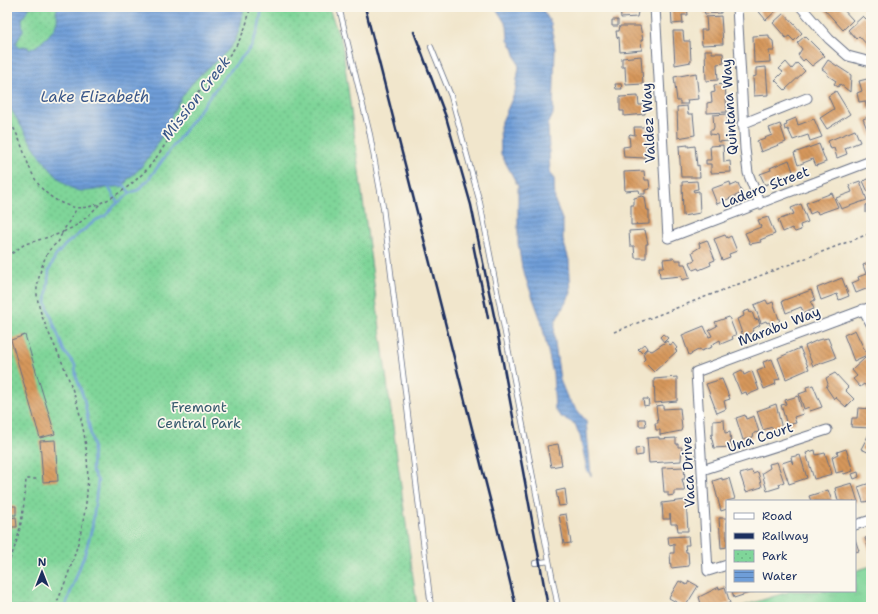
<svg xmlns="http://www.w3.org/2000/svg" width="878" height="614" viewBox="0 0 878 614" font-family="'Shantell Sans',sans-serif">
  <defs>
    <pattern id="grass-tufts" width="24" height="20" patternUnits="userSpaceOnUse"><rect width="24" height="20" fill="#7fd599"/><path d="M3 7l-1-3M5 7V3M7 7l1-3M15 17l-1-3M17 17v-4M19 17l1-3" fill="none" stroke="#6db786"/></pattern>
    <pattern id="park-dots" width="8" height="8" patternUnits="userSpaceOnUse"><rect width="8" height="8" fill="#7fd599"/><path d="M2 2h.1M6 6h.1" fill="none" stroke="#6db786" stroke-width="1.8" stroke-linecap="round"/></pattern>
    <pattern id="water-rules" width="6" height="5" patternUnits="userSpaceOnUse"><rect width="6" height="5" fill="#6f9ed8"/><path d="M0 2.5h6" fill="none" stroke="#5a81b2"/></pattern>
    <pattern id="building-back-hatch" width="6" height="6" patternUnits="userSpaceOnUse"><rect width="6" height="6" fill="#d6975b"/><path d="M-1 5l2 2M0 0l6 6M5-1l2 2" fill="none" stroke="#ad7c4e"/></pattern>
  </defs>
  <rect width="100%" height="100%" fill="#fbf7ec"/>
  <filter id="ink" filterUnits="userSpaceOnUse"><feTurbulence type="fractalNoise" baseFrequency=".025" numOctaves="2"/><feDisplacementMap in="SourceGraphic" scale="8" xChannelSelector="R" yChannelSelector="G"/><feConvolveMatrix kernelMatrix="1 2 1 2 8 2 1 2 1" color-interpolation-filters="sRGB"/></filter>
  <filter id="wash" filterUnits="userSpaceOnUse"><feTurbulence type="fractalNoise" baseFrequency=".012" numOctaves="4" result="noise"/><feDisplacementMap in="SourceGraphic" scale="16" xChannelSelector="R" yChannelSelector="G"/><feGaussianBlur stdDeviation="0.9" result="paint"/><feColorMatrix in="noise" values="0 0 0 0 0 0 0 0 0 0 0 0 0 0 0 0 0 1.4 0 .05"/><feComposite in="paint" operator="in"/></filter>
  <g filter="url(#wash)">
    <rect width="100%" height="100%" fill="#f1e6cc"/>
    <path fill="url(#grass-tufts)" stroke="#4d827c" d="M871,566v41h-131l51,-16h64v-20z"/>
    <path fill="url(#park-dots)" stroke="#4d827c" d="M7,7h321l14,36 75,564h-410z"/>
    <path fill="url(#water-rules)" stroke="#45669b" d="M7,7h23l-8,12 1,12 -7,12 4,6 3,-3 5,1 1,3c12,-5 34,-24 27,-38l2,-5h186c-2,12 -4,24 -10,35 -9,15 -26,24 -37,36 -31,31 -33,74 -70,102l-1,3 -4,4c-12,-2 -35,7 -46,3 -26,-10 -52,-60 -67,-84h-2z
      M491,7h50l10,16 4,26 -2,65 -5,11 2,49 4,5 1,22 8,21v18l6,20 2,33 -16,29 -1,13 6,45 7,17 19,24 5,55 -4,-6 -7,-34 -5,-12 -15,-8 -5,-6 -2,-36 -12,-54 -19,-52 -4,-25v-57l-17,-32 -1,-28 15,-34 4,-25 -6,-19 -5,-8 -1,-14 -10,-16z"/>
    <g fill="none" stroke-linecap="round" stroke-linejoin="round">
      <path stroke="#6f9ed8" stroke-width="2.5" d="M124,185l6,8
        M109,188l9,15
        M65,607l20,-54 7,-25 6,-47 -6,-10 1,-25 -9,-47 -8,-23 -1,-11 -11,-14 -18,-48 3,-32 6,-14 10,-12 31,-25 9,-4 9,-10 16,-13 8,-3 10,-10 74,-100 29,-33 8,-20 3,-20"/>
    </g>
    <g id="blocks">
      <path fill="url(#building-back-hatch)" d="M620,7h19l-2,10 -16,1z
        M671,7h16l1,8h-6l1,8 -11,1z
        M703,7h18v6l-16,1z
        M755,7h25l-14,13z
        M826,7h15l12,13 -10,10 -19,-21z
        M860,7h11v6z
        M784,13l18,20 -8,8 -5,-5 -3,2 -13,-15z
        M721,16l2,28 -21,1 -1,-15h6l-1,-13z
        M863,16l3,3 2,-2 3,4 -1,27 -11,-12 -3,3 -8,-9z
        M612,20h6v6h-6z
        M620,26h20l3,14h-2l1,10 -22,2 -1,-15 -2,1 -1,-7h3z
        M673,31h10l1,10h6l1,21 -16,3z
        M769,35v3l4,3 1,10h-5l1,11 -16,1 -1,-27z
        M805,36l20,20 -13,10 -7,-7 -2,2 -5,-6 4,-6 -5,-6z
        M705,50h7v3h11l1,10 -7,1 1,16 -12,1z
        M641,56l2,28 -17,1 -1,-18h-3v-9z
        M828,60l23,15 -1,17 -10,-8 -2,3 -4,-3 2,-3 -9,-6 1,-2 -6,-4z
        M786,62l6,7 5,-6 8,8 -20,19 -10,-10 8,-8 -4,-3z
        M766,67l2,28 -14,1 -1,-19 3,-1v-8z
        M696,73l3,26 -12,1 1,4h-8v-3h-3l-3,-24z
        M871,78v30l-4,2 -2,-9 -6,1 -2,-9 5,-2 -3,-10z
        M615,84h6l1,5h-6z
        M725,84l2,28 -20,1v-10l5,-1 -1,-9 4,-1 -1,-7z
        M836,91l14,23 -23,15 -7,-11 14,-9 -6,-13z
        M638,96l1,9h6v9l-21,2v-5h-4v-14z
        M687,106l1,8h5l2,21 -17,3 -1,-31z
        M727,114l2,27 -11,1 -1,-7 -7,-1v-4h3l1,-3 -1,-12z
        M871,116v23l-8,-20z
        M796,118l2,7 16,-6 8,18 -12,4 -2,-6 -15,5 -5,-11 -3,1 -1,-4 3,-1 -1,-3z
        M780,124l6,18 -25,10 -4,-11 15,-6 -3,-7z
        M634,127h11l1,27h-1v4l-21,-1 -1,-10 7,-1 -1,-11 1,-1 5,1z
        M855,130l5,12 -15,6 2,6 -10,4 -3,-10 -3,1 -3,-8z
        M819,144l7,18 -10,4 -3,-7 -15,6 -4,-12z
        M688,145v2l7,-1 2,20 2,-1 1,12h-19l-2,-31z
        M723,145l1,17 6,-1 1,11 -20,1v-9h-5v-4h5l-1,-14z
        M789,160l5,14 -29,11 -5,-11 11,-4 -1,-2z
        M644,171l1,9h4l1,9 -5,1v4h-5l-1,-4 -14,1 -1,-19z
        M871,178v13l-3,1 -5,-11z
        M697,181l1,8 -5,1 1,2 5,-1 1,22 -17,3 -1,-34z
        M860,181l7,19 -26,9 -5,-11 16,-6 -3,-7z
        M730,182l1,4 7,-3 4,10 -25,11 -6,-15z
        M832,193l6,14 -20,7 -1,-3 -7,3 -4,-11z
        M642,196l3,1 2,13h2v14l-18,1v-20h3v-7z
        M871,203v8l-5,2v-8z
        M801,204l7,18 -8,3 1,5 -6,2 -3,-4 -9,4 -5,-12 16,-6 -3,-6z
        M768,217l7,17 -15,6 1,2 -11,2 -5,-11 16,-6 -3,-7z
        M645,230l3,14h-2v14h-11l-1,-12h-4l-1,-15z
        M725,235l2,3 4,-2 6,15 -8,3 1,3 -8,3 -8,-21z
        M707,240l8,20 -5,2 1,3 -12,5 -1,-2 -5,2 -3,-8 5,-2 -3,-8 8,-5 -1,-4z
        M673,258l3,2h5v4h4l5,14 -8,2 -1,-4 -21,2 -1,-11h5l-1,-8z
        M871,262v25l-15,6 -4,-10 7,-3 -1,-3 8,-3 -3,-9z
        M842,278l7,18 -10,4 -2,-6 -16,6 -4,-12z
        M811,290l4,10 -4,2 3,7 -10,4 -3,-6 -15,6 -4,-12z
        M766,300l2,4 5,-2 7,20 -9,4 -2,-4 -2,1 -1,-2 -5,2 -7,-18z
        M749,310l1,3 2,-1 3,8 3,-1 2,6 -7,4 -1,4 -9,3 -6,-17 7,-3 -1,-4z
        M729,317l7,18 -4,1 1,3 -12,5 -1,-4 -9,5 1,2 -11,4 -1,-2 -11,6 -7,-20 22,-9 5,11 3,-1 -3,-6 8,-4 -2,-4z
        M855,330l12,25 -13,6 -10,-26z
        M663,334l5,4 -4,4 -4,-5z
        M25,335l30,99 -15,4 -29,-98z
        M828,338l8,20 -23,8 -8,-20 13,-6z
        M667,341l3,4 3,-2 4,5 -2,2 2,1 -23,21 -11,-11 2,-2 -2,-5 4,-5 5,2z
        M644,344l3,4 -5,5 -4,-4z
        M800,348l9,21 -23,10 -8,-21z
        M865,358l6,7 -3,2 3,3 -1,21 -6,-7 -4,3 -7,-8 4,-3 -5,-6z
        M772,359l8,20 -5,1 1,4 -12,5 -7,-18 8,-3 -2,-6z
        M742,370l2,5 8,-4 7,19 -12,5 -1,-3 -5,2 -8,-20z
        M835,373l13,14 -3,3 9,9 -8,8 -11,-10 -1,2 -8,-12 2,-3 -2,-6z
        M677,377v24l-22,2 -1,-24z
        M722,379l8,20 -6,2 2,8 -9,4 -11,-29z
        M813,385l9,22 -12,4 -1,-4 -5,2 -5,-15 8,-3 -1,-4z
        M798,396l5,18 -9,3 2,6 -9,2 -6,-20 5,-1 -1,-4z
        M643,399h5l1,6 -5,1z
        M776,404l6,25 -9,3 -1,-5 -9,3 -6,-19z
        M663,405v4l17,-1 2,20 -1,3 -21,4v-5h-4l-1,-7h3l-2,-17z
        M858,408l13,1v19l-20,-1 1,-9h5z
        M745,415l1,4 8,-3 5,16 -5,1 -1,4 -10,3 -7,-22z
        M639,419h6l1,7h-7z
        M724,420l1,13 5,-1 1,15 -17,1 -3,-13 2,-1v-13z
        M869,434l2,1 -1,18 -9,-4z
        M659,437v2l17,-1v6h2v3h4l-1,14 -32,2 -2,-25z
        M55,440l3,41 -15,1 -3,-41z
        M558,444l4,21 -11,2 -4,-21z
        M643,448v7l-7,1 -1,-7z
        M846,449l7,22 -9,3 -1,-3 -7,2 -4,-16 6,-3 -1,-2z
        M815,450l1,5 9,-2 7,21 -18,5 -8,-26z
        M800,455l7,23 -18,6 -7,-21 9,-3 2,4 -2,-7z
        M777,462l7,20 -5,2 1,3 -13,4 -5,-18 8,-5 -1,-4z
        M684,467l1,12h-3l3,12h-11v4l-6,1v-4h-4l-2,-24z
        M750,471h2l1,3 5,-2 4,15 -16,5 -6,-18z
        M858,472l1,5 -5,2 -2,-5z
        M722,478v2l7,-2 6,21 -8,2v8l-6,2 -8,-30z
        M852,483l6,19 -20,-1 -3,-13z
        M867,484h4v17l-8,1 -5,-15z
        M565,489l2,16 -8,1 -3,-15z
        M828,490l4,11h-21l-2,-5z
        M686,500l2,31h-10l-1,-7h-6l-1,-10v5h-7l-1,-16z
        M9,506h7v9h-6z
        M566,514l5,29 -7,1 -5,-29z
        M16,517l1,10h-7v-9z
        M719,518h8v29l-6,1z
        M688,536l1,9h-4l1,7h2l1,14 -18,2 -1,-15h4v-9l-5,1 -1,-8z
        M871,536v20l-6,-18z
        M855,539l4,12 -4,1z
        M679,581l8,4 2,-4 9,5 -13,21 -16,-9z
        M719,587v2l6,-2 5,16 -13,4h-15l-3,-10z
        M732,591h23l-21,7z"/>
    </g>
  </g>
  <g filter="url(#ink)">
    <use href="#blocks" fill-opacity="0" stroke="#666f84" stroke-width="1"/>
    <g fill="none" stroke-linecap="round" stroke-linejoin="round">
      <defs>
        <path id="lane" d="M339,7l31,128 13,72 48,400
          M431,47l20,49 29,107 78,404
          M535,563l14,-2"/>
        <path id="street" d="M655,7l13,231 203,-77
          M737,7l8,142 3,24 12,31
          M801,7l28,32 19,17 23,6
          M742,124l65,-26
          M863,309l8,15
          M702,470l125,-40
          M855,525l16,-5
          M727,565l-19,6 -12,-199 175,-65"/>
      </defs>
      <use href="#lane" stroke="#666f84" stroke-width="6"/>
      <use href="#street" stroke="#666f84" stroke-width="11"/>
      <path stroke="#666f84" stroke-width="1.5" stroke-dasharray="3 3" stroke-linecap="butt" d="M7,118c25,33 15,71 62,88 25,9 62,-19 78,-37 20,-23 33,-51 51,-76 22,-32 46,-43 52,-86
        M7,257l18,-13 37,-11 15,-25
        M614,332l257,-99
        M7,565c14,-27 17,-57 19,-86h12
        M55,607c37,-86 46,-150 9,-240 -8,-21 -29,-56 -27,-79 2,-13 6,-30 14,-40 2,-2 5,-4 7,-6 2,-2 2,-6 4,-8 2,-4 9,-5 13,-8 9,-6 17,-14 25,-22"/>
      <use href="#lane" stroke="#fff" stroke-width="4.5"/>
      <use href="#street" stroke="#fff" stroke-width="9"/>
      <path stroke="#1b2f5e" stroke-width="2.5" d="M365,7l131,516 20,84
        M414,32l32,85 25,88 26,125 51,277
        M473,244l15,74"/>
    </g>
  </g>
  <g text-anchor="middle" dominant-baseline="central" stroke-width="3.5" stroke-linejoin="round" paint-order="stroke">
    <g font-size="14" fill="#1b2f5e" stroke="#fbf7ec">
      <text transform="translate(729 107) rotate(-94)">Quintana Way</text>
      <text transform="translate(648 123) rotate(-93)">Valdez Way</text>
      <text transform="translate(765 187) rotate(-21)">Ladero Street</text>
      <text transform="translate(779 326) rotate(-21)">Marabu Way</text>
      <text transform="translate(760 437) rotate(-18)">Una Court</text>
      <text transform="translate(688 472) rotate(-93)">Vaca Drive</text>
    </g>
    <g font-size="14" fill="#34586d" stroke="#fbf7ec">
      <text x="199" y="407">Fremont<tspan x="199" dy="16">Central Park</tspan></text>
    </g>
    <g font-size="15" font-style="italic" fill="#385689" stroke="#fbf7ec">
      <text x="95" y="97">Lake Elizabeth</text>
      <text transform="translate(196 98) rotate(-52)">Mission Creek</text>
    </g>
  </g>
  <rect width="878" height="614" fill="none" stroke="#fbf7ec" stroke-width="24"/>
  <rect x="726" y="500" width="130" height="92" fill="#fbf7ec" stroke="#a1a7b3"/>
  <rect x="734" y="513" width="20" height="6" fill="#ffffff" stroke="#a1a7b3"/>
  <text x="762" y="520" font-size="12" fill="#1b2f5e">Road</text>
  <rect x="734" y="533" width="20" height="6" fill="#1b2f5e" stroke="#a1a7b3"/>
  <text x="762" y="540" font-size="12" fill="#1b2f5e">Railway</text>
  <rect x="734" y="550" width="20" height="12" fill="url(#park-dots)" stroke="#a1a7b3"/>
  <text x="762" y="560" font-size="12" fill="#1b2f5e">Park</text>
  <rect x="734" y="570" width="20" height="12" fill="url(#water-rules)" stroke="#a1a7b3"/>
  <text x="762" y="580" font-size="12" fill="#1b2f5e">Water</text>
  <g transform="translate(42 572)" stroke="#fbf7ec" stroke-width="3" paint-order="stroke">
  <path d="M0-3L7 15L0 10L-7 15Z" fill="#1b2f5e"/>
  <text y="-6" font-size="11" font-weight="bold" text-anchor="middle" fill="#1b2f5e">N</text>
  </g>
</svg>
